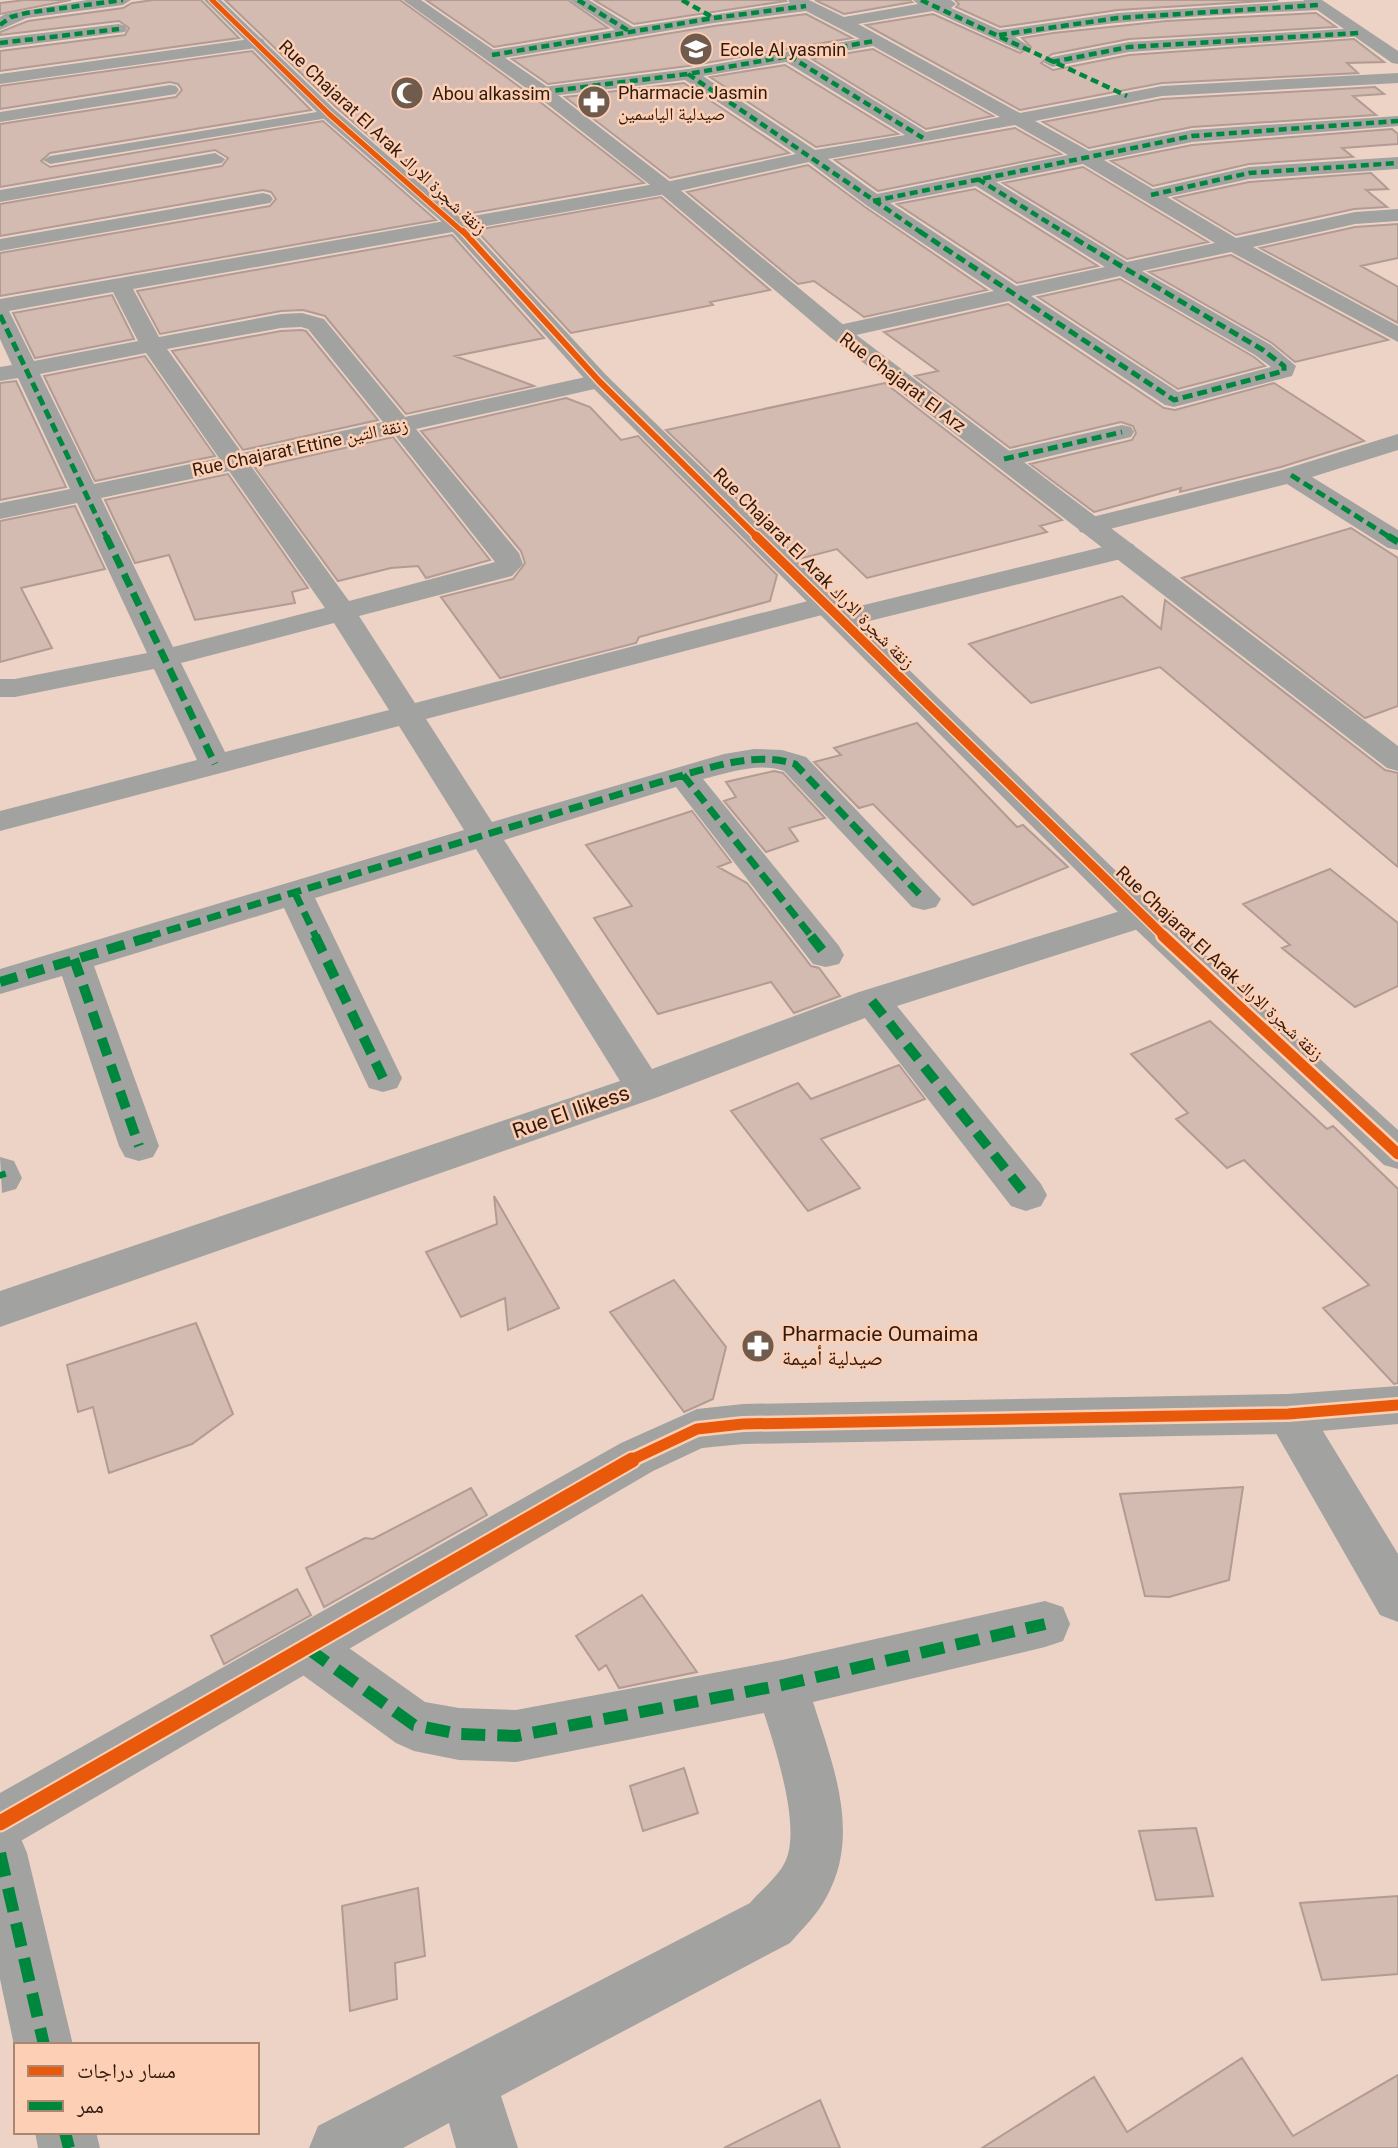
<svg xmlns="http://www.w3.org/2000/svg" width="1398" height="2148" viewBox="0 0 1398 2148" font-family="Roboto,'Noto Naskh Arabic',sans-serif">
  <rect width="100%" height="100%" fill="#ecd3c5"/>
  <path fill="#d3bbb2" stroke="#b29b93" stroke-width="2" d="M25,0h46l-71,14v-11z
    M153,0h48l38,38 -239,33v-20l125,-16 4,-7 -10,-7 -119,14v-3l28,-11 95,-13 9,-5z
    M225,0h175l135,98 109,85 -183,32 -124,-107z
    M426,0h142l40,28 -114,19z
    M594,0h191l1,1 -152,23z
    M815,0h95l2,2 -68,12z
    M955,0h323l-160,10 -118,17 -44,-20 3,-3z
    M1316,13l20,14 -207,12 -77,15 -11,9 12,7 76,-15 225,-16 30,23 -37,1 11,10 -196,10 -142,27 -154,-85 67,-11 87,39 11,-6 -9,-9 31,-5 113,-12z
    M806,14l46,24 -164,28 -140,18 -36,-25 202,-33z
    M873,49l120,67 -67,13 -114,-70z
    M252,51l59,59 -261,43 -9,8 9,6 273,-46 113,99 -436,76v-43l270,-47 6,-7 -5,-7 -8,-2 -263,46v-32l222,-38 6,-8 -13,-8 -215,37v-63l176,-27 6,-7 -4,-6 -8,-2 -170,27v-23z
    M785,65l113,69 -82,13 -106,-70z
    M684,83l105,70 -119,25 -105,-81z
    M1375,87l9,7 -31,2 23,19 -184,12 -103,21 -46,-26 119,-23z
    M1015,128l46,26 -183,37 -43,-31z
    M1392,129l6,5v10l-56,4 11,9 -104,7 -96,22 -42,-25 81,-16z
    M808,165l57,42 122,83 -123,27 -50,-36 -16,3 -111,-92z
    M1083,167l125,75 -81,17 -124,-76z
    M1371,173l17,16 -22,1 21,17 -33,2 -118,26 -62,-37 75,-16z
    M975,189l123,77 -81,17 -120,-79z
    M661,197l109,93 -60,12 3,3 -142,28 -95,-103z
    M1398,224v34l-37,8 37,21v36l-138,-75 95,-21z
    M452,235l92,103 -89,18 79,30 -128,28 -81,-98 -22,-6 -22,1 -121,23 -23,-43z
    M1231,255l157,85 -93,22 -23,-19 -123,-71z
    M1120,279l134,78 11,9 -87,23 -140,-92z
    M112,295l22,44 -99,19 -22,-45z
    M1008,304l156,104 11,2 99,-27 90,58 -83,26 -101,25 1,-4 -87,24 -64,-48 102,-24 4,-7 -3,-7 -12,-4 -111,26 -95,-72 23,-5 -54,-39z
    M301,330l5,1 72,89 -135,30 -71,-99 109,-20z
    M145,356l70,100 -120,25 -51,-105z
    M16,381l50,106 -66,13v-117z
    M885,383l177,137 -22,6 7,6 -180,46 -30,-29 -38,10 -133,-129z
    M566,398l24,9 31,33 17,-4 139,139 -7,26 -131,36 -3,6 -136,35 -59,-81 72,-18 12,-16 -4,-12 -100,-120z
    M393,437l97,123 -64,18 -8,-12 -27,2 -53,13 -83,-113z
    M228,474l80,114 -16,4 3,11 -100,17 -26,-65 -34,8 -30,-63z
    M75,506l30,63 -84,19 31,60 -52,14v-141z
    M1351,528l47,30v148l-33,12 -183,-140z
    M1122,596l39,33 4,-29 220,170 13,3v94l-238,-200 -129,36 -62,-59z
    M917,723l100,104 6,-2 45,42 -95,38 -100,-101 -14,4 -45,-46 27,-7 -7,-7z
    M774,771l9,2 42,45 -36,10 9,13 -32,11 -42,-51 12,-4 -10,-15z
    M692,811l39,51 -13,5 29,16 64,83 8,2 21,28 -46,17 -23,-31 -113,32 -64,-96 38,-12 -46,-61z
    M1330,869l68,54v63l-43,21 -73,-59 8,-3 -47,-41z
    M1210,1021l117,108 6,-3 65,63v194l-4,1 -71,-76 46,-23 -125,-125 -17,8 -51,-49 12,-6 -57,-59z
    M899,1065l26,34 -104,40 39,49 -52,23 -77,-100 67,-28 13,16z
    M494,1196l65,112 -51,22 -3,-32 -44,19 -35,-65 71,-28z
    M674,1280l52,67 -13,52 -29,13 -74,-100z
    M196,1323l37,91 -41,30 -83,29 -16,-66 -15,5 -11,-47z
    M1243,1487l-14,93 -60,17 -24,-1 -25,-102z
    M471,1488l16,27 -163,92 -18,-39 59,-30 8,1z
    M297,1589l14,26 -87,49 -13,-28z
    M642,1595l55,77 -78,16 -13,-23 -7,5 -23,-34z
    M684,1768l14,45 -55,18 -13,-45z
    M1196,1828l17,68 -57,4 -17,-69z
    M418,1888l7,68 -30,7 2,36 -47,12 -8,-105z
    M1398,1896v78l-76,6 -22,-77z
    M1242,2058l51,78 105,-61v73h-416l112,-71 33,55z
    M820,2100l20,48h-116z"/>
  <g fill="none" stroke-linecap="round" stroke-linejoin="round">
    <path fill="#a2a2a1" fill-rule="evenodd" d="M329,110l5,1v6l-284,47 -7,-4 7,-4z"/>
    <path fill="#a2a2a1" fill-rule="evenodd" d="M87,0h44l-8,5 -96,13 -27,12v-13l5,-3z
      M570,0h19l44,27 157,-24 -2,-3h21l35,17 74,-13 -5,-4h38l5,4 -5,4 49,22 118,-17 200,-13 8,5 -8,5c-101,5 -203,9 -303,27l14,9 -8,5 -88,-40 -75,13 162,89 142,-27 236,-13v10l-236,13 -127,25 54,30 103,-21 206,-14v10l-206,16 -88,18 49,29 96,-22 149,-10v12l-149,10 -82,18 69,41 119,-26 43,-3v12l-43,3 -102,23 145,79v16l-167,-90 -89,19 129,74 25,21 -4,10 -118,31 -9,-2 -156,-104 -171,38 -8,-2 -3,-5 3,-5 164,-36 -128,-86 -57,-43 -143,32 -533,95 26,48 122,-23 21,-1 22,6 81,98 194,-43 8,2 4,5 -4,5 -8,2 -183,41 103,124 4,11 -11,12 -153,40 56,87 412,-107 10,3 4,6 -4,6 -411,108 66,103 232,-68 30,-5 28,1 24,7 135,142 -5,8 -12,3 -12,-3 -128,-136c-26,-9 -55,2 -81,8l136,167 5,9 -5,9 -13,3 -13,-3 -137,-177 -172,53 148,229 207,-77 271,-84 12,-4 12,4 6,8 -6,8 -257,82 144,178 6,11 -6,11 -15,5 -15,-5 -146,-188 -207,79 -658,230v-36l620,-210 -144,-232 -161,49 87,180 -5,10 -14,4 -14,-4 -85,-180 -190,58 65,180 -6,11 -14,4 -14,-4 -6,-11 -57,-170 -62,18v-25l464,-139 -65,-104 -399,105v-20l197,-51 -43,-91 -139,28h-15v-18h15l132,-26 -70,-150 -77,16v-16l70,-14 -52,-111 -18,3v-14l12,-2 -12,-26v-40l666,-117 130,-28 -111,-74 -142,17 -9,-5 9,-5 145,-18 172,-30 -54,-28 -92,12 -222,37 -8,-5 8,-5 123,-20zM873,46l127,71 -74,15 -121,-74zM786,62l119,73 -90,15 -112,-74zM1015,125l53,30 -191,39 -49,-35zM1083,164l132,79 -88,19 -131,-80zM976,186l129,81 -89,19 -126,-83zM1120,276l135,79 16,12 -93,25 -147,-96zM113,292l25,49 -104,20 -25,-50zM301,327l7,2 75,93 -141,31 -75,-104 114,-21zM146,353l73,105 -125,26 -54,-110zM394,434l101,128 -146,39 -98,-135zM229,471l96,137 -152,39 -72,-149zM334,623l55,87 -164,42 -44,-89z
      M119,24l6,2 2,3 -2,3 -125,16v-10z
      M1359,28l6,2 2,3 -2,3 -236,16 -77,15 -9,-5 9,-5 77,-15z
      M257,38l6,1 2,4 -2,4 -263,37v-10z
      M170,85l6,1 3,4 -3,4 -176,28v-10z
      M215,153l10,6 -3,4 -222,39v-12z
      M263,193l7,2 3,4 -3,4 -270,48v-12z
      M1122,425l9,2 3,5 -3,5 -127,30 -9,-3 -4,-5 4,-5z
      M1398,434v16l-86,27 86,53v20l-10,-2 -101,-64 -197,50 -10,-2 -3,-6 3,-6 202,-50z
      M1123,542l10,2 4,6 -4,6 -292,72 -10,-3 -4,-6 4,-6z
      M0,1157l14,4 8,17 -6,11 -14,4z
      M1288,1394l16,6 94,154v68l-18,-7 -115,-201 7,-14z
      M1045,1601l18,6 7,17 -7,17 -18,6 -232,55c20,63 48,132 14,194 -9,18 -24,32 -37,47l-289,153 17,52h-62l-7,-25 -46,25h-94l9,-22 432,-223c11,-13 28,-26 35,-41 17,-34 -10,-114 -21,-149l-248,49 -57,-2 -45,-9 -18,-8 -107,-78 -7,-17 7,-17 18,-7 18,7 100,71 34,6 57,2 266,-50z
      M0,1826l19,8 8,19 46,192h-57v3l-2,-3 -14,-66z
      M35,2132h61l4,16h-62z"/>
    <path fill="#a2a2a1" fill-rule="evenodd" d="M204,0h17l114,110 129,111 143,155 547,532 244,222v39l-14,-4 -254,-241 -539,-538 -141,-157 -127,-111z
      M403,0h18l128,88 124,96 173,143 552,419v25l-11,-3 -557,-431 -171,-145 -122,-96z
      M1303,0h19l76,51v13l-6,-1z
      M1398,1386v38l-110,10 -545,10 -41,4 -49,23 -634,371 -19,8v-57l621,-350 76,-34 46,-5 545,-10z"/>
    <path stroke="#00873e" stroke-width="4.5" stroke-dasharray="8 4.5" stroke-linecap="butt" d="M578,0l51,31
      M682,0l32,18
      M921,0l206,96
      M0,25l11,-8 15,-4 97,-13
      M999,35l119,-17 200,-13
      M0,43l119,-14
      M492,55l222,-37 92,-12
      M789,56l134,82
      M1052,62l77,-15 230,-14
      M688,74l234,159
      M543,92l145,-18 186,-33
      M978,179l87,54
      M1151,195l98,-22 149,-10
      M873,201l319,-65 206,-15"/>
    <path stroke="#00873e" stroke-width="5" stroke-dasharray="10 5" stroke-linecap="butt" d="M919,231l255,169 110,-29v-5l-21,-16 -201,-119
      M0,315l107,223
      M1004,459l118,-27
      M1291,475l100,63"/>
    <path stroke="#00873e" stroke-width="7" stroke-dasharray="14 7" stroke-linecap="butt" d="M106,536l109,228
      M1388,536l10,6
      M683,775l129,162
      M295,893l21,44
      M147,937l536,-162c37,-10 74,-23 112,-11l129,135"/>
    <path stroke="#00873e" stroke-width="10" stroke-dasharray="18 10" stroke-linecap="butt" d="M315,936l68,142
      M811,936l15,19
      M74,959l65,187
      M0,982l153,-46
      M872,1001l154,194
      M0,1172l2,6"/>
    <path stroke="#00873e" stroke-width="12" stroke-dasharray="24 12" stroke-linecap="butt" d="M307,1648l107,77 45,9 57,2 266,-51 263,-61
      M0,1853l44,192
      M65,2132l4,16"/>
    <defs>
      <path id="cycleway-far4" d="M212,0l117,114 135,119"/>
      <path id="cycleway-far3" d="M463,231l136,150 159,157"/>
      <path id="cycleway-far2" d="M756,536l409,401"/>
      <path id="cycleway-far1" d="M1163,936l235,218
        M629,1461l68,-32 46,-5 545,-10 110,-9"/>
      <path id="cycleway" d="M0,1823l632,-363"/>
    </defs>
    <use href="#cycleway-far4" stroke="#fdcfb4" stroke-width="7"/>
    <use href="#cycleway-far3" stroke="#fdcfb4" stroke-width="9"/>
    <use href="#cycleway-far2" stroke="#fdcfb4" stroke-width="12"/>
    <use href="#cycleway-far1" stroke="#fdcfb4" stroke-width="16"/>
    <use href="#cycleway" stroke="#fdcfb4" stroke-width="19"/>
    <use href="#cycleway-far4" stroke="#e8590c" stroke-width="5"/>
    <use href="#cycleway-far3" stroke="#e8590c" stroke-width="6"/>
    <use href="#cycleway-far2" stroke="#e8590c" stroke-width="9"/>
    <use href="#cycleway-far1" stroke="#e8590c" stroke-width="11"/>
    <use href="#cycleway" stroke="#e8590c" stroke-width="15"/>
  </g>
  <defs>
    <symbol id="school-disc" viewBox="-11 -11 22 22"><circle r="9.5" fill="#715b4d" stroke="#fdcfb4"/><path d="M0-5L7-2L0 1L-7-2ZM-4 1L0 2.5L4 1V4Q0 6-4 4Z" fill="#fff"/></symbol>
    <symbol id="mosque-disc" viewBox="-11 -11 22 22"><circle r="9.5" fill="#715b4d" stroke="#fdcfb4"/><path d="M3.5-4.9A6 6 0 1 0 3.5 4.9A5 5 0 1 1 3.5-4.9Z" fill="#fff"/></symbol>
    <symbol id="pharmacy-disc" viewBox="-11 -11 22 22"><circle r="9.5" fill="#715b4d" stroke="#fdcfb4"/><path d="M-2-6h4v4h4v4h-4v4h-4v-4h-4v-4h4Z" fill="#fff"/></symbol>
  </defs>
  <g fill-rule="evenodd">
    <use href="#school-disc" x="677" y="30" width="38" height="38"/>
    <use href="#mosque-disc" x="388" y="74" width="38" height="38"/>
    <use href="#pharmacy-disc" x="575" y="83" width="38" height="38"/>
    <use href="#pharmacy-disc" x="739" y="1327" width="38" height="38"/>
  </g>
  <g text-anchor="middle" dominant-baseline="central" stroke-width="5" stroke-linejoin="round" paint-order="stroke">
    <g font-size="18" fill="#2f1a0d" stroke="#fdcfb4" text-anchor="start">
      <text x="720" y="49">Ecole Al yasmin</text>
      <text x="618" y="92">Pharmacie Jasmin<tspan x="618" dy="21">صيدلية الياسمين</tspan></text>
      <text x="432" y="93">Abou alkassim</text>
    </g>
    <g font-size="18" fill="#2f1a0d" stroke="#fdcfb4">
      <text transform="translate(383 137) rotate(43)">Rue Chajarat El Arak زنقة شجرة الاراك</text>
      <text transform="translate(903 382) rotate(37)">Rue Chajarat El Arz</text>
      <text transform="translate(300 447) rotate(-12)">Rue Chajarat Ettine زنقة التين</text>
      <text transform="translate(814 568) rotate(45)">Rue Chajarat El Arak زنقة شجرة الاراك</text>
      <text transform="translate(1220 963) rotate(43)">Rue Chajarat El Arak زنقة شجرة الاراك</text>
    </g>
    <g font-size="21" fill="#2f1a0d" stroke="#fdcfb4">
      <text transform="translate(571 1112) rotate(-19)">Rue El Ilikess</text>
    </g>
    <g font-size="21" fill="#2f1a0d" stroke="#fdcfb4" text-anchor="start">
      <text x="782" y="1334">Pharmacie Oumaima<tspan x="782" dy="24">صيدلية أميمة</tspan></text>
    </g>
  </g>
  <rect x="14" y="2043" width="245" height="91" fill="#fdcfb4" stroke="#ab8771" stroke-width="2"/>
  <rect x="28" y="2066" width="35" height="10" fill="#e8590c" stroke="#ab8771" stroke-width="2"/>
  <text x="77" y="2078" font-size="21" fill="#2f1a0d">مسار دراجات</text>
  <rect x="28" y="2101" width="35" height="10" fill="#00873e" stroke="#ab8771" stroke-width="2"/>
  <text x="77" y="2113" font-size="21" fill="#2f1a0d">ممر</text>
</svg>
